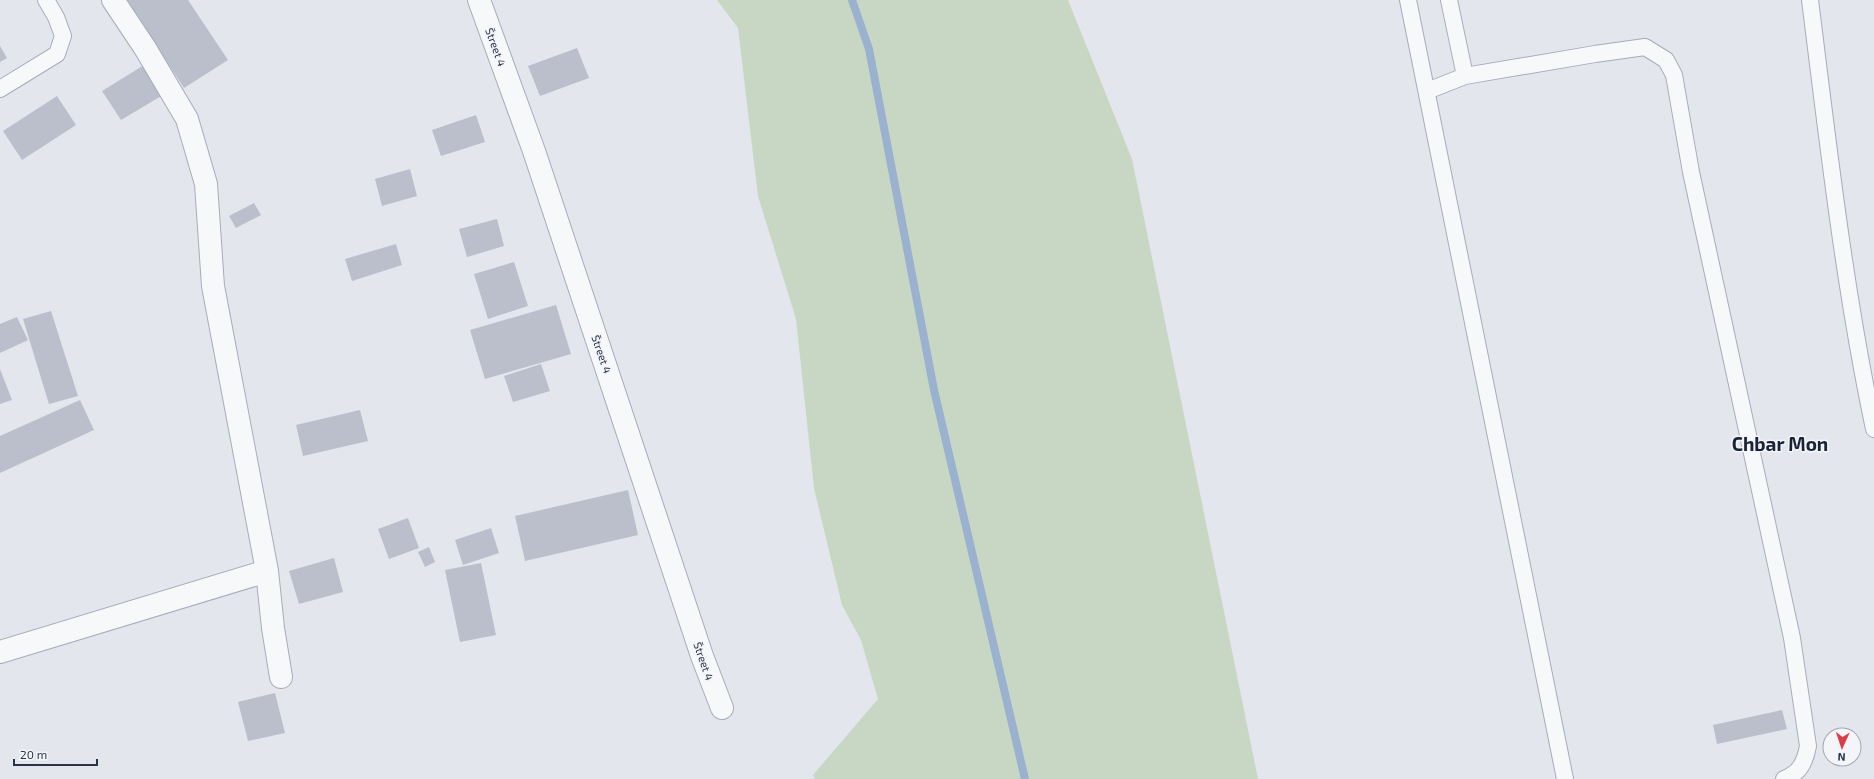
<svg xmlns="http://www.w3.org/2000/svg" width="1874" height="779" viewBox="0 0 1874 779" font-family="'Exo 2',sans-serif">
  <rect width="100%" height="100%" fill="#e3e6ed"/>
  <path fill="#c7d7c3" d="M717,0h351l64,159 126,620h-443l-2,-4 65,-76 -17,-59 -19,-35 -28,-117 -18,-169 -38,-123 -20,-168z"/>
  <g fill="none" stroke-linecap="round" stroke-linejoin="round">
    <path stroke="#9bb1d0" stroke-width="8" d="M852,0l17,49 65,341 91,389"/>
  </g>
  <path fill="#babfcb" d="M126,0h62l40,60 -44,28z
    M0,46l7,12 -7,4z
    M577,48l12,30 -49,18 -12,-30z
    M144,65l19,30 -42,25 -19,-29z
    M57,96l19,29 -54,35 -19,-29z
    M476,115l9,27 -44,14 -9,-26z
    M410,169l7,27 -35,10 -7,-27z
    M254,203l7,12 -25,13 -7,-12z
    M497,219l7,27 -37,11 -8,-28z
    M396,244l6,21 -50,16 -7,-22z
    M514,262l14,44 -40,13 -14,-45z
    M556,305l15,49 -86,25 -15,-49z
    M51,311l27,85 -29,8 -26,-85z
    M17,317l11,23 -28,13v-29z
    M541,364l9,27 -37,11 -9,-26z
    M0,369l12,31 -12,4z
    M80,400l14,30 -94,43v-37z
    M360,410l8,31 -65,15 -7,-31z
    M628,490l10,45 -113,26 -10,-45z
    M408,518l11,30 -30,11 -11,-30z
    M491,528l8,25 -36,12 -8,-25z
    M429,547l6,15 -10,5 -7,-15z
    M334,558l9,34 -44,12 -10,-33z
    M481,563l15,72 -36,7 -15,-72z
    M275,693l10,40 -37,8 -10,-39z
    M1782,710l5,19 -70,15 -4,-19z"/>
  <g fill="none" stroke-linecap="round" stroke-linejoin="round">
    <defs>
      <path id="lane" d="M1408,0l157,779
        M1449,0l16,76
        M1810,0c18,143 34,287 64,429
        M0,89l57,-35 6,-18 -7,-19 -10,-17
        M1427,91l38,-15 130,-22 50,-7 21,13 8,15 17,97 101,466 16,108c-3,16 -8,27 -24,33"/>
      <path id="street" d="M113,0l32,48 42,71 19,65 7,102 54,285 6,57 8,49
        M479,0l55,151 168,505 20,52
        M0,652l267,-81"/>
    </defs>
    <use href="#lane" stroke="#a7acb8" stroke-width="18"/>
    <use href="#street" stroke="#a7acb8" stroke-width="24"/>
    <use href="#lane" stroke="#f7f8fa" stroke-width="16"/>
    <use href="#street" stroke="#f7f8fa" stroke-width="22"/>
  </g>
  <g text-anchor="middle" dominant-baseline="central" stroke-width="3" stroke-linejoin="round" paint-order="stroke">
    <g font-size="11" fill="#293247" stroke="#f3f5f9">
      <text transform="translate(496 47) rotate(70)">S̄treet 4</text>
      <text transform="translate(602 354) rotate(71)">S̄treet 4</text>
      <text transform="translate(704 661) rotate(71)">S̄treet 4</text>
    </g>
    <g font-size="19" font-weight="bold" fill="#1b2338" stroke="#f3f5f9">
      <text x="1780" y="443">Chbar Mon</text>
    </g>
  </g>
  <g transform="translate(1842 747) rotate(183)"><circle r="19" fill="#f3f5f9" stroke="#a2a7b2"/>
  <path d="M0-3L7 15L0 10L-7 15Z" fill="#dc3d4a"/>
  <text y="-6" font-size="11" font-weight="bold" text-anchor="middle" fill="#293247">N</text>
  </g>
  <path d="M14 759v6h83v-6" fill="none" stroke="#293247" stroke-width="2"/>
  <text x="20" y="759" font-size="12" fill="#293247" stroke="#f3f5f9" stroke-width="3" paint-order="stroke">20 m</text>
</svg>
